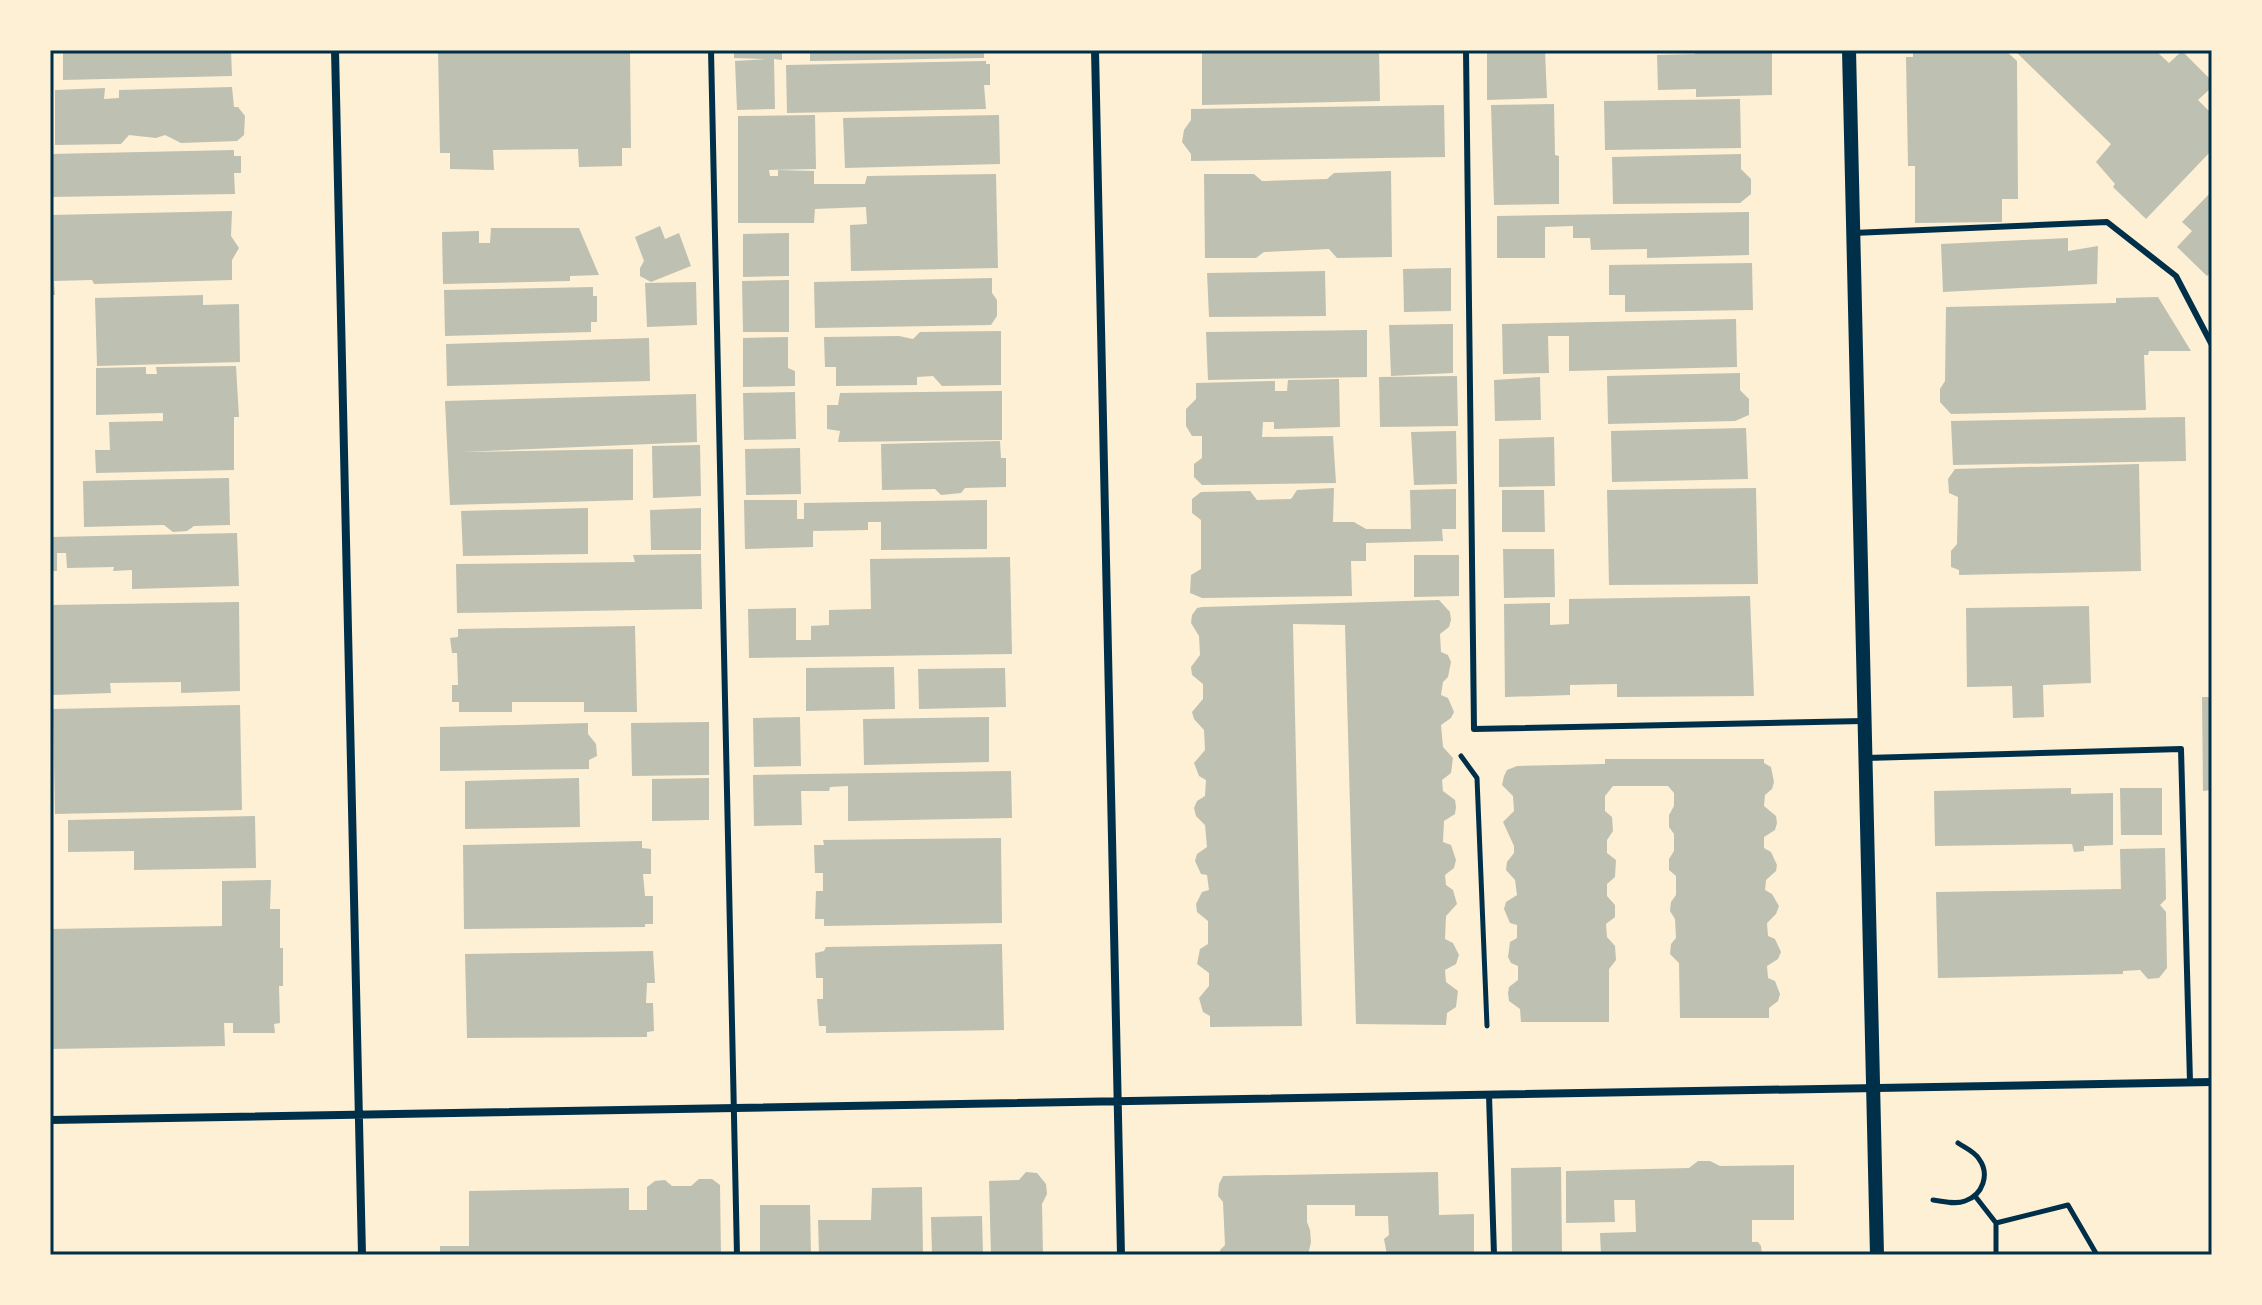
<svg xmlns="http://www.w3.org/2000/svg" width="2262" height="1305" viewBox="0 0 2262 1305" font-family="Spectral,serif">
  <rect width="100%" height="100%" fill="#fdf0d5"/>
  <path fill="#bec0b2" d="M63,50h168l1,26 -169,4z
    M438,50h192l1,98h-9v18l-43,1 -1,-18 -85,1 1,20 -44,-1v-16h-10z
    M734,50h48v10l-8,-1 1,50 -38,1 -2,-49 31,-2 -32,-1z
    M810,50h174v8l-174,3z
    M1202,50h177l1,51 -178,4z
    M1487,50h58l2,48 -60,2z
    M1695,50h77v45l-76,2v-8l-38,1 -1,-35 38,-1z
    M1913,50h92l12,11 1,138h-16v23l-87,1v-57h-7l-2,-109h7z
    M2014,50h141l14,13 13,-12 30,30v6l-14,13 14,14v36l-66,69 -33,-32 2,-3 -19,-22 15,-18z
    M986,61v3h4v21h-6l2,24 -199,4 -1,-48z
    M232,87l2,20h4l7,9 -1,19 -7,6 -56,2 -16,-8 -9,3 -27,-3 -8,9 -66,1v-55l50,-2 -1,11 15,-1v-8z
    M1740,99l1,49 -136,2 -1,-49z
    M1554,104l1,51 4,1v48l-65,1 -3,-100z
    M1444,105l1,52 -254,4v-7l-9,-12 2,-12 7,-10v-11z
    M815,115l1,54 -47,1 1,6h8v-6l36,1v13h51l2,-8 129,-2 2,94 -147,3 -1,-46 17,-1 -1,-17 -51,2 -1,14h-76v-107z
    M999,115l1,49 -155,4 -2,-50z
    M234,150v6h7v17h-7l1,21 -185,3v-43z
    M1741,154v15l10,10v15l-11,9 -127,1 -1,-47z
    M1391,171l1,86 -55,1 -8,-9 -65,3 -8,6h-51l-1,-84h50l8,7h4l61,-2 7,-6z
    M2212,191v80l-5,5 -30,-29 15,-16 -10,-9z
    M232,211l-1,25 8,12 -7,12v20l-138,4 -2,-4 -38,1 1,14h-5v-80z
    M1749,212v43l-102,3v-9l-56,1 -1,-12h-17v-12l-28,1v31h-48v-42z
    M660,226l5,13 14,-6 12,33 -40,16 -11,-6v-8l4,-7 -9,-24z
    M491,228h88l20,47 -29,1v5l-127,3 -1,-52 37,-1v12h11z
    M789,233v43l-46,1v-43z
    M2068,238v13l30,-5 -1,38 -154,8 -2,-48z
    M1752,263l1,47 -128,2v-17h-16v-30z
    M1451,268v43l-47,1 -1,-43z
    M1325,271l1,45 -117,1 -2,-44z
    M992,278v15l5,7v16l-6,9 -176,3 -1,-46z
    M789,280v52h-46l-1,-51z
    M696,282l1,43 -50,2 -2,-44z
    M593,287v9h4v26h-6v10l-146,4 -1,-46z
    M203,295v10l36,-1 1,58 -143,4 -2,-68z
    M2158,297l33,54h-42l-1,4h-4l2,55 -195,4 -11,-12v-13l5,-8 1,-74 170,-4v-5z
    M1736,319l1,48 -168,4v-35h-21l1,37 -46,1 -1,-50z
    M1453,324v49l-62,3 -2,-51z
    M1367,330v47l-159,3 -2,-48z
    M1001,331v54l-59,1 -9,-10 -16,1v8l-81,1v-19h-11l-1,-30 75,-1 14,3 7,-7z
    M788,337v31l7,3v15l-52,1v-49z
    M649,338l1,43 -203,5 -1,-42z
    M236,366l3,51h-5v53l-138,3 -1,-23h15l-1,-28 54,-1v-8l-67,2v-47l50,-1v7h11l-1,-7z
    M1740,373v17l9,9v16l-14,6 -127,3 -1,-48z
    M1457,376l1,50 -78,1 -1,-50z
    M1540,377l1,43 -46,1 -1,-41z
    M1339,379l1,48 -66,2v-7h-11l-1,15 71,-1 3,47 -134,2 -8,-8v-13l8,-6v-22h-10l-6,-10v-17l10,-10v-16l79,-2v10h12l1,-11z
    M1002,391v49l-164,2 2,-11 -13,-2v-24h11l2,-12z
    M795,392l1,47 -52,1 -1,-47z
    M696,394l1,48 -237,10 173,-3v51l-183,5 -5,-104z
    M2185,417l1,44 -233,4 -2,-44z
    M1746,428l2,51 -136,3 -1,-51z
    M1456,431l1,53 -43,1 -3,-53z
    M1554,437l1,49 -56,1v-48z
    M1000,441l1,17h5v29l-41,1 -4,5 -20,2 -6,-6 -53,1 -1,-46z
    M700,445l1,51 -48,2 -1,-52z
    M800,448l1,46 -55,1 -1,-46z
    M2139,464l2,107 -182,4v-5l-8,-3v-16l6,-7 1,-47 -9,-4 -1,-14 7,-10z
    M229,478l1,47 -36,1 -7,5 -14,1 -9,-7 -80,2 -1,-46z
    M1334,488l-1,34h21l12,7h45l-1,-39 46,-1v40h-14l1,12 -77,2v18h-15l1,35 -150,2 -12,-5 1,-18 10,-6v-49l-9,-7v-14l9,-7 49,-1 7,9 34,-1 6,-9z
    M1756,488l2,96 -149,1 -2,-95z
    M1502,490h42l1,42h-43z
    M744,500h53v19h7v-16l183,-3v49l-106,1v-28h-13v8l-55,1v16l-68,2z
    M588,508v46l-125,2 -2,-45z
    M701,508v42h-50l-1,-40z
    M237,533l2,53 -107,3v-19l-19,1 1,-4 -47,1 -1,-15h-9v18h-7v-34z
    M1503,549h51l1,48 -51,1z
    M701,554l1,55 -245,4 -1,-49 179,-2 -2,-7z
    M1414,555h45v41l-45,1z
    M1010,557l2,97 -263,4 -1,-49 48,-1v32h15v-14l18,-1v-15l42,-1 -1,-50z
    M1750,596l4,100 -137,1v-13l-47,1v10l-65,2 -1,-93 46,-1v22l19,-1v-25z
    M1439,600l11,12 1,8 -2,7 -9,7 1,18 7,3 3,7 -3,15 -5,5 -2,13 7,3 6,14 -3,6 -10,7 2,22 10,11 -2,15 -9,7 1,11 12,9 1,7 -1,7 -11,7 -1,21 8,3 5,15 -2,8 -9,7 1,10 7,5 4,14 -11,12 -1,23 8,4 6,12 -3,9 -11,6 1,12 12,9 -2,16 -9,6 -1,12 -90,-1 -11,-399 -52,-1 9,402 -92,1v-11l-7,-4 -4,-14 10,-12v-13l-12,-9 3,-15 8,-5v-23l-11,-9 -1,-8 6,-12 7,-2 -2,-15 -6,-1 -6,-13 2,-7 10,-7 -2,-22 -9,-9 -2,-8 3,-7 8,-5 1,-16 -7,-4 -5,-13 11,-13 -1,-20 -10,-11 -2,-7 11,-13v-15l-11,-9 -1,-8 9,-12 -1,-19 -8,-13 1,-8 5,-7 5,-1z
    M239,602l1,89 -59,2v-11l-71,1 1,10 -58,2 -3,-90z
    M2089,606l2,77 -48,2 1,32 -31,1 -1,-32 -45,1 -1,-79z
    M635,626l2,86h-53v-10h-72v10h-53v-10h-7v-17h6l-1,-32h-5l-2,-15 8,-1v-8z
    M894,667l1,42 -89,2v-43z
    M1005,668l1,39 -87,2 -1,-40z
    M2202,697h10v93l-9,1z
    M240,705l2,105 -187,4 -2,-105z
    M800,717l1,49 -47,1 -1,-49z
    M989,717v45l-125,3 -1,-46z
    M709,722v53l-77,1 -1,-53z
    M588,723v11l8,10 1,12 -8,4v9l-149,2v-44z
    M1605,759h159v4l7,4 3,15 -2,7 -7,6 -1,11 12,10 1,7 -2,7 -11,7v11l7,4 6,13 -1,6 -10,9 -1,10 7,4 7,12 -3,8 -9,9 1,13 7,3 6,13 -3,7 -11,7 1,12 7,3 5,13 -2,7 -9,7v10h-89l-1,-55 -9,-9 1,-10 5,-6 -1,-19 -5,-8 1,-9 5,-7v-19l-7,-6v-11l5,-8v-17l-5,-7v-12l5,-9v-13l-6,-7h-55l-8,10v15l7,6 1,14 -6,9v13l9,7 -1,17 -8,7v12l8,9v12l-9,7 1,13 8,9 1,14 -7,9v53h-88l-1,-13 -11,-8 -1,-8 1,-6 9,-7v-14l-7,-3 -3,-6 2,-15 7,-4v-13l-7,-2 -6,-14 2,-7 11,-7 -2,-15 -9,-10 1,-8 7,-9v-7l-11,-24 11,-11 -1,-15 -11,-11 2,-9 3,-6 10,-4 88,-2z
    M1011,771l1,47 -161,3h-3v-35l-18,1 -1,4h-28l1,34 -48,1 -1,-51z
    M579,778l1,49 -115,2v-48z
    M709,778v42l-57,1v-42z
    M2071,788v6l42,-1v52l-29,1v5l-10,1 -2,-8 -137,2 -1,-55z
    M2120,788h42v47h-41z
    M255,816l1,52 -122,2v-19l-66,1v-32z
    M1001,838l1,85 -178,3v-7h-9l1,-28h7v-18h-8l-1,-28h10l-1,-5z
    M642,841v7l9,1v25h-8l2,22h8v28h-8v3l-181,2 -1,-84z
    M2165,848l1,51 -6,6 6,7 1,56 -8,10 -11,1 -8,-9 -17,1v3l-185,4 -2,-86 185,-3 -1,-40z
    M271,880l-1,29h10v39h3v38h-4l1,37 -6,1 1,9h-42v-10h-9l1,23 -175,3v-120l172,-3v-45z
    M1002,944l2,86 -178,3v-7h-7l-2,-27h6v-21h-7l-1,-25 9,-2 2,-4z
    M653,951l2,32h-8l-1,20h7l1,28 -7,1v5l-180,1 -2,-84z
    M1698,1161h12l10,5 74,-1v55h-42v22h6l3,4 1,9h-161l-1,-22 36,-1 -1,-32h-21l1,22 -49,1v-52l123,-3z
    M1561,1167l1,88h-50l-1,-87z
    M1026,1172l11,1 9,11 1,10 -5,10 1,51h-52l-2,-74 30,-1z
    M1438,1172l1,43 35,-1v41h-87l-3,-16 5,-4 -1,-19h-33v-11h-48v17l3,8 1,12 -3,13h-88v-5l5,-5 -2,-43 -5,-6 1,-12 4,-8z
    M699,1179h13l8,6 1,70h-281v-9h29v-55l160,-3v22h18v-23l8,-6 10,-1 7,6h19z
    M922,1187l1,68h-104l-1,-35h53l1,-32z
    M760,1205h50l1,50h-51z
    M982,1216l1,39h-51l-1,-38z"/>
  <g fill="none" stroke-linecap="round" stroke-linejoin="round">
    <path stroke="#003049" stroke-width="5" d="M1461,756l16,22 10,248
      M1975,1196l21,27
      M1933,1200c10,1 22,5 32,1 18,-6 25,-27 14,-42 -5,-8 -14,-11 -21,-16
      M1996,1255v-32l72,-18 29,50"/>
    <path stroke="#003049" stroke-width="6" d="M711,50l26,1205
      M1466,50l8,679 389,-8
      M1853,233l254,-11 69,54 36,69
      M1866,758l315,-9 9,333
      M1489,1095l5,160"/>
    <path stroke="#003049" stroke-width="8" d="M335,50l27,1205
      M1095,50l26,1205
      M50,1120l2162,-38"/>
    <path stroke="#003049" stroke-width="14" d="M1849,50l28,1205"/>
  </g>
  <rect width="2262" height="1305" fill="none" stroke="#fdf0d5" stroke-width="104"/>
  <rect x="52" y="52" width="2158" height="1201" fill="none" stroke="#003049" stroke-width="3"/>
</svg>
